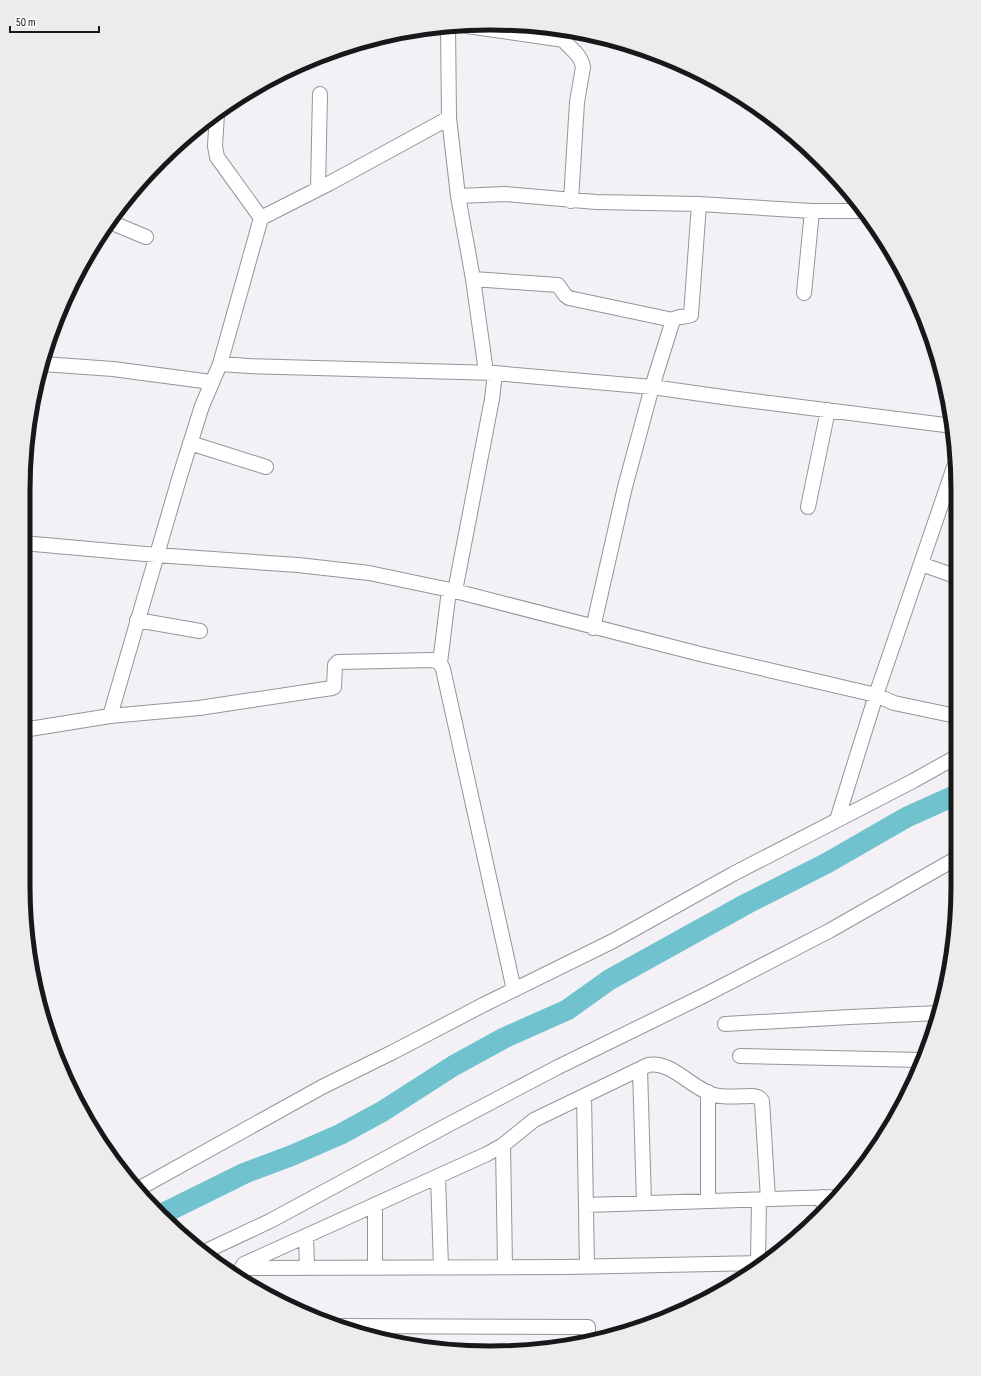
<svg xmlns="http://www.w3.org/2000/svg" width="981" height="1376" viewBox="0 0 981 1376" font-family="'Sofia Sans Condensed',sans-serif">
  <rect width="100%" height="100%" fill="#f3f0f6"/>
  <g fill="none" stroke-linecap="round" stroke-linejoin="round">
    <path stroke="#6fc2ce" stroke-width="21" d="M162,1214l83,-41 48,-18 48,-21 42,-23 70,-45 51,-28 63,-28 42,-30 139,-77 79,-40 80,-46 49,-22"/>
    <defs>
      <path id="street" d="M448,26l1,92 9,78 15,83 13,93
        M467,26l97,14
        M566,31l-1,11c7,8 16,13 18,25l-6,35 -6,99
        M217,114l-2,32 2,11 44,61
        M318,189l2,-95
        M458,196l47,-2 91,8 103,2 113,7h49
        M110,222l36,15
        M473,279l85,6 7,10 4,3 104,22
        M804,293l8,-82
        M43,364l70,5 98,13
        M220,364l29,2 246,7 157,14 78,11 223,28
        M190,443l76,24
        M808,507l20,-97
        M23,543l133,12 142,10 71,8 86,18 245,63 176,41 18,8 62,13
        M921,564l34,12
        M455,591l37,-192 3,-26
        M137,620l63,11
        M593,628l32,-141 27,-100 21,-67c5,-5 11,-2 18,-5l8,-111
        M440,663l9,-73
        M110,716l89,-8 133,-20 2,-1 1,-22 3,-3 95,-2 7,3 3,6 71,321
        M23,730l87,-14 69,-237 23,-73 18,-42 41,-146 69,-35 119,-65
        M837,820l39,-125 78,-228
        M725,1024l125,-7 89,-4
        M740,1056l182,4
        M640,1069l4,134
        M708,1092v109
        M584,1096l3,171
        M503,1145l2,122
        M438,1177l3,90
        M140,1188l182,-101 71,-35 90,-47 130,-64 120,-67 180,-93 43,-24
        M823,1197l1,13
        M375,1205v62
        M586,1205l250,-8
        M306,1236l1,31
        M204,1252l66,-31 174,-94 114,-60 147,-72 124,-64 128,-73
        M758,1263l1,-63
        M762,1263l-196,4 -323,1 -1,-1 2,-3 243,-110 16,-9 31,-25 114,-55c23,-5 44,24 66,30 11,3 26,1 37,1 5,0 9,1 11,5l6,98
        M339,1326l249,1v12"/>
    </defs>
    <use href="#street" stroke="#969499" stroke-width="16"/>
    <use href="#street" stroke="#fff" stroke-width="14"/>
  </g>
  <path d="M0 0H981V1376H0ZM490 30H491A460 460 0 0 1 951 490V886A460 460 0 0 1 491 1346H490A460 460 0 0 1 30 886V490A460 460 0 0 1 490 30Z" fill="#edeced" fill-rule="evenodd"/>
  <path fill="none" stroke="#181719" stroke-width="5" d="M490 30H491A460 460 0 0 1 951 490V886A460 460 0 0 1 491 1346H490A460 460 0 0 1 30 886V490A460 460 0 0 1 490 30Z"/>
  <path d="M10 26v6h89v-6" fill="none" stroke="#181719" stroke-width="2"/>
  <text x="16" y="26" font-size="12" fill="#181719" stroke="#ffffff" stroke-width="3" paint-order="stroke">50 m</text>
</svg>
